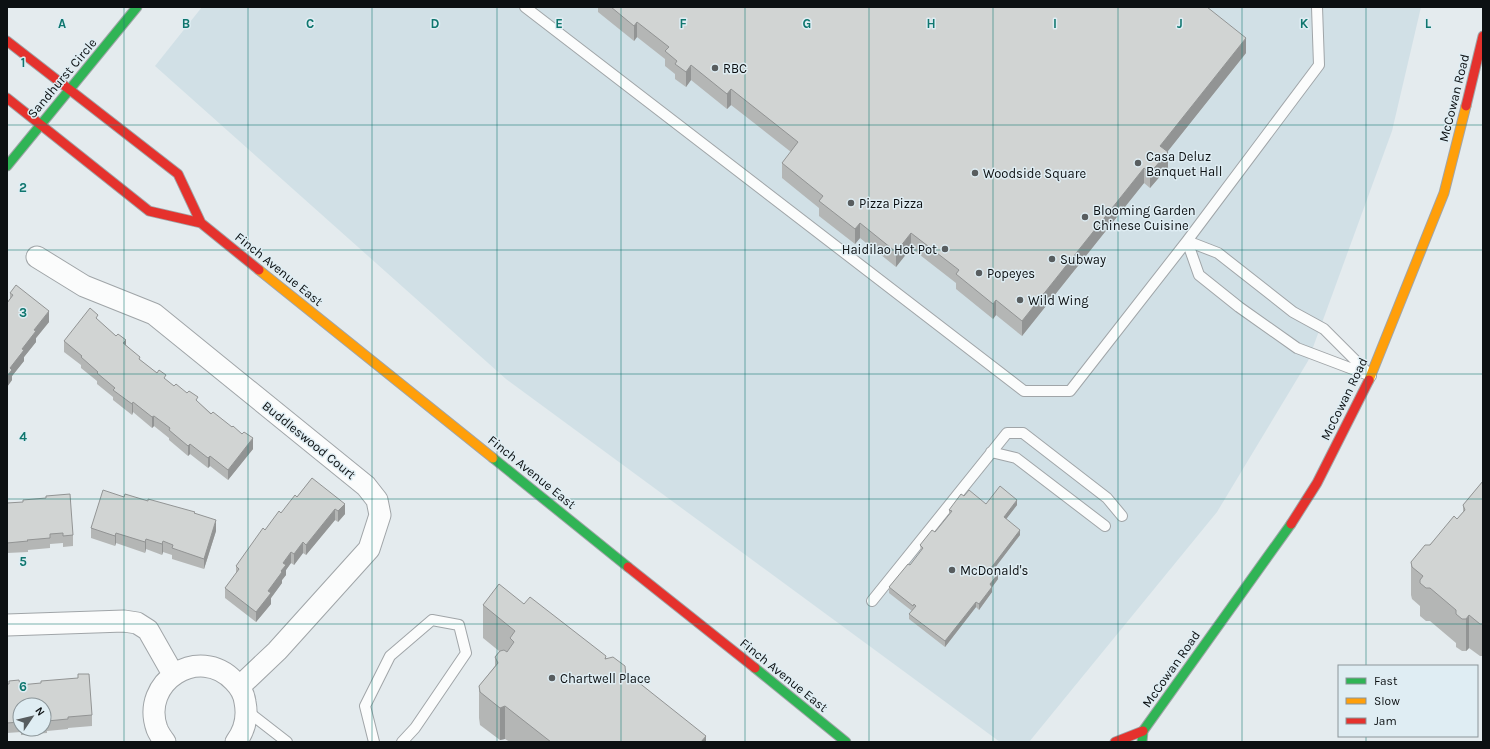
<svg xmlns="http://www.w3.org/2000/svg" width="1490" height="749" viewBox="0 0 1490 749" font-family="Karla,sans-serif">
  <rect width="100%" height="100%" fill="#e4ebee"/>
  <path fill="#d1e0e6" d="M202,7h1219l-29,124 -84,230 -91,151 -188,230h-29l-494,-363 -351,-313z"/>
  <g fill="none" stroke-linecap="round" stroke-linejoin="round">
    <defs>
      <path id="lane" d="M525,7l499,384h46l117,-150 132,-176 -2,-58
        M1187,241l12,34 40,32 58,41 74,28
        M1187,241l31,12 75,59 31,17 44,44
        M991,452l25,6 89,68
        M872,601l135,-168h16l84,65 15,18
        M247,711l40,31
        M374,742l-9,-36 25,-50 42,-36 27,5 7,28 -51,75 -13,14"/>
      <path id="street" d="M37,257l47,29 70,28 212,172 11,14 3,15 -11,34 -92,102 -38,36
        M7,625l117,-4 13,2 11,7 25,44
        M165,742c-3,-4 -6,-8 -8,-13 -17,-47 42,-85 77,-48 6,6 10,13 11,21 3,15 0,28 -9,40"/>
      <path id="fast" d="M7,166l130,-159
        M493,458l135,109
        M755,668l91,74
        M1142,742l1,-11 148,-207"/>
      <path id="slow" d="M259,270l234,188
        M1369,380l75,-187 22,-87"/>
      <path id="jam" d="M7,41l171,133 23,49 58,47
        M7,98l142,113 52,12
        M1466,106l17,-70
        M1291,524l26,-41 52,-103
        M628,567l127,101
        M1115,742l28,-11"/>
    </defs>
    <use href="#lane" stroke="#a0a5a8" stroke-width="12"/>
    <use href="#street" stroke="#a0a5a8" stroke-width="23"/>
    <use href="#fast" stroke="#a0a5a8" stroke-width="11"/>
    <use href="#slow" stroke="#a0a5a8" stroke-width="11"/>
    <use href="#jam" stroke="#a0a5a8" stroke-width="11"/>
    <use href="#lane" stroke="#fbfcfc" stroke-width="10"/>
    <use href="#street" stroke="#fbfcfc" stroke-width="21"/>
    <use href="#fast" stroke="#30b455" stroke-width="9"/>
    <use href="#slow" stroke="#ff9f0a" stroke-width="9"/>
    <use href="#jam" stroke="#e5322d" stroke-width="9"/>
  </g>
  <path fill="#b4b6b5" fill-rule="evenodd" d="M598,7h609l39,46 -79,99 1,15 -18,21 -6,-5 -122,153 -26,-21 -3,4 -37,-30v-6l-45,-35 -15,19 -36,-29 -5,6 -36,-28v-8l-37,-30v-15l9,-11 -60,-47 -4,4 -36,-29 -5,7 -11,-8v-5l-10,-8v-7l-28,-22 -3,4 -36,-29z
    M10,293l39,29 -13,16v4l-12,15v4l-12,15v4l-5,7v-84l3,-3z
    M98,320l28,25 14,15 34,26 24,16 55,47 -25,31 -18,-14 -2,2 -18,-14 -2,2 -19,-16v-2l-15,-12 -2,2 -19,-16 -1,3 -19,-15v-3l-16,-13v-3l-16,-13v-3l-17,-13v-11z
    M312,478l33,36 -7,8 -3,-2 -29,35 -3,-2 -9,12 -3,-2 -5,7v5l-4,5v3l-11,15v6l-15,18 -31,-24v-10l11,-14v-8l29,-36 32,-33z
    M1483,481v175h-3l-11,-8 -3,3h-4l-6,-4v-4l-26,-22h-4l-6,-5v-10l-8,-7 -1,-4v-33l46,-43 6,-7v-7z
    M964,496l22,8 31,1 -11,14 14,16 -27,35 5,9 -6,8v5l-13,18 -3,-3 -31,40 -36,-28v-5l3,-3 -23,-18v-6l21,-22 11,-14 -1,-6 15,-13 14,-17v-5z
    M124,497l24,4 47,13 21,17 -12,38 -32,-10v-4l-9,-3 -1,3 -16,-6 -1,4 -29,-10 -1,3 -24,-8v-10z
    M7,503l66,32v11l-10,1v-4l-13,1v4l-22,2v2l-21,1z
    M524,604l82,54 20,19 80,65h-196l-5,-3 -5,1 -20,-15 -1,-7v-32l16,-20v-9l4,-6 -16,-13v-33z
    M7,684l13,1 72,30v11l-24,2v1l-21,2v2l-26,2v-3l-14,1zM20,705h24v24h-24z"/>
  <path fill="#929494" d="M637,22v15l-3,4v-15z
    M1246,38v15l-86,108v-15z
    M691,65v15l-5,7v-15z
    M731,89v16l-4,4v-15z
    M1168,152v15l-18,21v-15z
    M1144,168v15l-122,153v-15z
    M860,223v15l-5,6v-15z
    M911,233v15l-15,19v-15z
    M996,300v15l-3,4v-15z
    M49,311v11l-13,16v4l-12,15v4l-12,15v4l-5,7v-11l3,-8 24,-38z
    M126,340v10l-3,-7z
    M133,402v10l-1,3v-11z
    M154,416v10l-2,2v-11z
    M253,438v11l-25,31v-10z
    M190,444v10l-2,2v-10z
    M210,456v10l-2,2v-10z
    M1017,500v5l-13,17v-5z
    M345,504v10l-7,8v-11z
    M335,509v11l-29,35v-10z
    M216,520v11l-12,38v-10z
    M1020,530v5l-29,38v-5z
    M116,533v10l-1,3v-10z
    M146,539v10l-1,4v-11z
    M163,541v11l-1,3v-11z
    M303,542v11l-9,12v-11z
    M291,552v11l-5,7v5l-4,5v3l-11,15v6l-15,18v-10l12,-21 13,-20 2,-8z
    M998,574v5l-8,11v-6z
    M992,587v5l-13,18v-6z
    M976,602v5l-31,40v-6z
    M1469,615v33l-3,3v-32z
    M505,706v33l-5,1v-32z
    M706,736v6h-5z"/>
  <path fill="#d1d4d3" stroke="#929494" d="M611,7h596l39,31 -86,108 8,6 -18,21 -6,-5 -122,153 -26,-21 -3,4 -37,-30 3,-4 -48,-37 -15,19 -36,-29 -5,6 -36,-28 4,-5 -41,-33 16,-21 -67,-53 -4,5 -36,-29 -5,7 -11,-8 2,-3 -12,-10 4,-4 -32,-25 -3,4z
    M16,285l33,26 -15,19 2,1 -14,18 2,1 -14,18 2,2 -5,6v-73l6,-8 -3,-2z
    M90,308l8,7 -2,3 20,18 2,-2 8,6 -3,3 17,14 -1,2 18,14 2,-3 7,5 -2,3 10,8 2,-2 11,9 2,-2 9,6 -2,3 15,14 2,-2 19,15 1,-1 9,8 2,-2 9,6 -25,32 -18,-14 -2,2 -18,-14 -2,2 -19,-16 1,-2 -16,-12 -2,1 -19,-15 -1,2 -19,-14 2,-2 -18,-15 1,-1 -17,-15 1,-1 -18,-15z
    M312,478l33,26 -7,7 -3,-2 -29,36 -3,-3 -9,12 -3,-2 -8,11 3,2 -5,6 1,1 -14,19 3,2 -15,19 -31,-24 14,-19 -3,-3 27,-38 2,2 14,-19 2,2 14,-18 2,2z
    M1483,481v143h-3l-11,-9 -3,4h-4l-6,-5v-4l-26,-22h-4l-6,-5v-3l3,-4 -11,-9 -1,-5 14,-17h5l24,-29 3,3 8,-9 -2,-5z
    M1000,486l17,14 -13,17 16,13 -29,38 7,6 -8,10 2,3 -13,17 -3,-2 -31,39 -36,-27 7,-8 -2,-2 -1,2 -24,-19 19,-23 2,1 13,-17 -3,-3 12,-15 3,2 17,-21 -3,-1 12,-16 3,2 5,-6 17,14z
    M103,490l21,7 1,-3 23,7v-2l47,13 -1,1 22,7 -12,39 -32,-11 1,-3 -10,-4 -1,3 -16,-5 -1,3 -29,-9 -1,3 -24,-8z
    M70,494l3,41 -10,1v-3l-13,1v4l-23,2 1,1 -21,2v-40l16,-1v-2l23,-2v-2z
    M499,584l25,20 6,-7 76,59 -1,3 8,-2 12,9 1,11 2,-3 78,62 -5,6h-150l-46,-36 -5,2 -20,-16 -1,-6 19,-23 -3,-6 5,-6 4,-1 3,2 7,-10 -4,-4 5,-7 -32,-26z
    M78,674h11l3,41 -24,2v2l-21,2v1l-3,1v-18h-24v17l-13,1v-39h2v-3l10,-1 1,5 21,-2v-2l37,-3z"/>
  <path fill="none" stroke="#0f766e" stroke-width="1" stroke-opacity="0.55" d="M124,7v735M248,7v735M372,7v735M497,7v735M621,7v735M745,7v735M869,7v735M993,7v735M1118,7v735M1242,7v735M1366,7v659M7,125h1476M7,250h1476M7,374h1476M7,499h1476M7,624h1476M1366,736v6"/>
  <g fill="#585d5f" stroke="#dfedf3" stroke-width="1.5">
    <circle cx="715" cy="68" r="4"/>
    <circle cx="1138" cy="163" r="4"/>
    <circle cx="975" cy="173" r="4"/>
    <circle cx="851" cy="203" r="4"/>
    <circle cx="1085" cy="217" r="4"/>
    <circle cx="945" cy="249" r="4"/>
    <circle cx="1052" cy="259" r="4"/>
    <circle cx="979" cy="273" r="4"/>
    <circle cx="1020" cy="300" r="4"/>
    <circle cx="952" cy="570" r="4"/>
    <circle cx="552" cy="678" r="4"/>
  </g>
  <g text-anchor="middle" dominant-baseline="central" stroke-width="3" stroke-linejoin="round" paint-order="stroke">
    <g font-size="13" fill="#0c1012" stroke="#dfedf3" text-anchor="start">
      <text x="723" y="68">RBC</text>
      <text x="1146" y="156">Casa Deluz<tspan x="1146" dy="15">Banquet Hall</tspan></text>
      <text x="983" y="173">Woodside Square</text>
      <text x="859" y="203">Pizza Pizza</text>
      <text x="1093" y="210">Blooming Garden<tspan x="1093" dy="15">Chinese Cuisine</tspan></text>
      <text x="937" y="249" text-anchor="end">Haidilao Hot Pot</text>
      <text x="1060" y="259">Subway</text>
      <text x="987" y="273">Popeyes</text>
      <text x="1028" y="300">Wild Wing</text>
      <text x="960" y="570">McDonald's</text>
      <text x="560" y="678">Chartwell Place</text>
    </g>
    <g font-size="13" fill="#0c1012" stroke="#dfedf3">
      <text transform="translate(62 78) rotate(-50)">Sandhurst Circle</text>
      <text transform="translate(1454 98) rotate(-76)">McCowan Road</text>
      <text transform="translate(279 269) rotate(39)">Finch Avenue East</text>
      <text transform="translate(1344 399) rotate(-64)">McCowan Road</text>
      <text transform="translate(309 440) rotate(39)">Buddleswood Court</text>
      <text transform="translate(532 472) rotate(39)">Finch Avenue East</text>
      <text transform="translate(1171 669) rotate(-55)">McCowan Road</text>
      <text transform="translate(784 675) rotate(39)">Finch Avenue East</text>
    </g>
  </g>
  <g font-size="13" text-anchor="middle" font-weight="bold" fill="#0f766e" stroke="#dfedf3" stroke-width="3" stroke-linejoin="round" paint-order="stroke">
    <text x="62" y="28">A</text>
    <text x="186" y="28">B</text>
    <text x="310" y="28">C</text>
    <text x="435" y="28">D</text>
    <text x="559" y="28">E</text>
    <text x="683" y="28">F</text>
    <text x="807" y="28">G</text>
    <text x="931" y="28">H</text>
    <text x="1055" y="28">I</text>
    <text x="1180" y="28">J</text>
    <text x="1304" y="28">K</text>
    <text x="1428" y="28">L</text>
    <text x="23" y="67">1</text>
    <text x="23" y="192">2</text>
    <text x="23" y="317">3</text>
    <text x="23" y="441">4</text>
    <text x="23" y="566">5</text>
    <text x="23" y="691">6</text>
  </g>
  <rect width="1490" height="749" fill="none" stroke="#0c1012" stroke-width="16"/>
  <rect x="1338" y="665" width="140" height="72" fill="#dfedf3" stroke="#8b9599"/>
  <rect x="1346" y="678" width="20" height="6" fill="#30b455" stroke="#8b9599"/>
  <text x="1374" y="685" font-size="12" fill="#0c1012">Fast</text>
  <rect x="1346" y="698" width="20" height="6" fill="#ff9f0a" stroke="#8b9599"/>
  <text x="1374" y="705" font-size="12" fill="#0c1012">Slow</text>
  <rect x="1346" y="718" width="20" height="6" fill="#e5322d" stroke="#8b9599"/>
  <text x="1374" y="725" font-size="12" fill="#0c1012">Jam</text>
  <g transform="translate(32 717) rotate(55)"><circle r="19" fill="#dfedf3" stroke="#8b9599"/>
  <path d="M0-3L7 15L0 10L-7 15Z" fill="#585d5f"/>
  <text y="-6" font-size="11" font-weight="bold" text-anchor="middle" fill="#0c1012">N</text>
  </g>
</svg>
